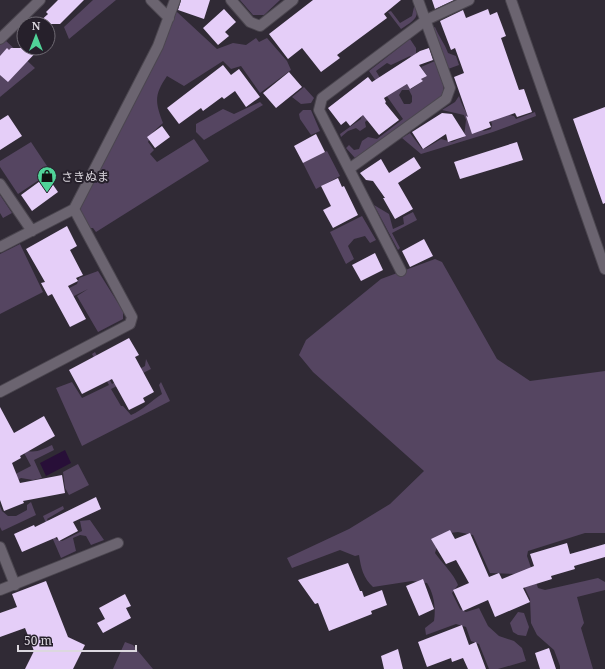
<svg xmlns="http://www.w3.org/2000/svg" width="605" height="669" viewBox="0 0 605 669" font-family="'Noto Serif','Noto Sans JP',serif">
  <rect width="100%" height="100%" fill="#302a35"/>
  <path fill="#554561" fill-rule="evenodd" d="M93,0h23l-47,39 -5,-12z
    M240,0h40l-16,15h-11z
    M416,6c4,13 -5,16 -15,23l-13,-17 3,-1 9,12 12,-7 2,-9z
    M177,12l40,37 16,-6 13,2 10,-7 3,4 8,-4 20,23 4,9 -31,23 -19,-27 -10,3 -8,-8 -39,25 -17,-10c-13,19 -12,26 -4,47l-10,9 -5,10 6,8 -4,4 7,8 37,-23 15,22 -113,71 -3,-4h-5l-15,-29 77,-145 24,-41z
    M435,27c4,10 10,17 13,26l8,3 3,9 -11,4 -15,-41z
    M410,39l6,9v8l-3,2 -3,-2 -19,9 -4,-2 -11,8 10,17 21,-4 4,5 12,-8 -2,-2 6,-3 -6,-9 14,-6c4,11 13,25 6,36l-86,61 -9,-10 3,-3 5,5 5,-1 3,-8 6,-4 9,2 26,-20 -34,-48zM402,90h7l3,6v6l-2,2h-6l-5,-9z
    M5,40l30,28 -35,29v-52z
    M304,87l10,11 -3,5 -10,1 -9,-7z
    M459,96c5,16 12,25 25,35l7,-2 1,-4 -2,-8 15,-3 9,2 2,3 19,-7 1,4 -43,16 -72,22 -19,-16 8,-5 12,16 4,-1 15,-9 11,3 12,-5 2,-17 -2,-5 -22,-5 13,-8z
    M260,102l3,3 -59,35 -8,-8v-8l27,-15 11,5z
    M303,110h8l9,21 -9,4 -11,-16 -1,-5z
    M377,112l-12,10 1,5 -6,4 -4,-3 -8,3 -7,6 -1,-3 21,-15 1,-5z
    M31,142l20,30 -33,22 -18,-27v-6z
    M327,151l13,25 -24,13 -13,-26z
    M0,195l12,18 -9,5 -3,-5z
    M374,205l15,9 4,15 11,-5 -1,-7 10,-5 4,8 -25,13 8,15 -2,2z
    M362,216l14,24 -6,3 -5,-7 -11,3 -6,7 6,13 -8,5 -16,-32z
    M20,244l23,48 -43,22v-60z
    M435,259l7,3 55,97 33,22 75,-10v162h-20l-57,18 -1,5 11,32 7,2 53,-12 7,4v8l-28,7 7,26 -3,5 12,41h-33v-3l-6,-16 -17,-15 -6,-12 -1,-24 -12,-25 -28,-1 -17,-38 -15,-3 -17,2 -6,19c7,10 19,21 23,32l-6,8 8,16 6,3 13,-4 9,18 11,10 15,5 8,7 4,13 -28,8h-9l-10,-25 -8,-3 -5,-14 -10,-3 -30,11 -1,-7 9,-7c2,-13 0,-27 -7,-38l-15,-2 -39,6c-10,-9 -12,-19 -14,-32l-4,1 -15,-6 -48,18 -5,-10 62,-29 41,-25 34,-33 -111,-99 -14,-17 7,-15 75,-61z
    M98,271l25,40v8l-25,13 -21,-36 11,-7 -28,14 -4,-8 21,-11 2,-6z
    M95,352l17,32 33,-18 1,-7 5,10 -40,20 10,17h2l8,9c12,-5 20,-14 31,-21l-3,-9 2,-3 9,19 -88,45 -26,-58 16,-6 10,16 27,-13 -17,-31z
    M52,445l2,5 -20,10 8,18 -9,2 -12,-2 -18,9 -3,-5 31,-16 -8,-15 1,-2c9,6 19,0 28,-4z
    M78,464l11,21 -20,10 -4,-7 -2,-16z
    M31,502l5,13 -34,16 -2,-4v-21l2,5 6,5h8l11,-6v-5z
    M63,506l1,3 -17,10 9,20 6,2 20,-10 -2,-10 10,-1 14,20 -13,5 -5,-9 -6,-1 -7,3 3,13 -15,7 -18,-42z
    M518,612l6,1 5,14 -3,9 -8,-1 -5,-3 -3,-9z
    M125,642l8,3 20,24h-40z"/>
  <path fill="#280f38" d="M65,450l6,13 -25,13 -6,-13z"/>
  <path fill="#e5cef8" d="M58,0h26l-24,24h-23l11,-10 -2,-2z
    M181,0h29l-6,19 -26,-9z
    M313,0h88l-17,14 3,4 -50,37 3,3 -19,14 -19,-24 -14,11 -19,-25z
    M432,0h22l-19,9z
    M224,9l12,13 -11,10 4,4 -11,9 -15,-17z
    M488,9l2,6 7,-3 9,24 -5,2 18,52 5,-1 8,23 -15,5 -2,-4 -26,9 2,5 -19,7 -6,-18 2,1 -14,-40 10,-4 -9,-25 -4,2 -11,-29 23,-11 3,8z
    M7,48l2,2 2,-2h29l-32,34 -8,-7v-19z
    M429,48l4,12 -14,5 8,11 -6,3 2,2 -13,8 -3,-5 -23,14 2,4 -1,1 14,17 -20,15 -16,-20 -13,11 -4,-5 -5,4 -13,-17 40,-31 4,5 48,-31z
    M223,65l8,10 8,-6 21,28 -14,10 -11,-16 -11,8 -2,-2 -19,14 -2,-3 -22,16 -12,-16z
    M289,72l13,15 -26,21 -13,-15z
    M605,107v96l-2,1 -30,-85z
    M442,113l10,1 14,22 -18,6 -2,-8 -23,15 -11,-17z
    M8,115l14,21 -22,14v-30z
    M162,126l8,11 -15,11 -8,-11z
    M316,134l9,18 -22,11 -9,-17z
    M517,142l6,18 -63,19 -6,-17z
    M414,157l7,11 -23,15 15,26 -18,10 -12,-21h2l-12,-17 -7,-1 -6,-7 21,-14 8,14z
    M47,176l11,16 -26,19 -11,-16z
    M338,178l4,9 2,-1 14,29 -25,13 -10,-18 8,-4 -10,-20z
    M67,226l10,20 -7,4 13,25 -7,3 2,3 -10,5 18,33 -16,8 -18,-33 -4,2 -7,-13 4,-1 -19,-33z
    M424,239l9,17 -23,11 -8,-16z
    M375,253l8,17 -22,11 -9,-16z
    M129,338l10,17 -4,2 19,35 -11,6 2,4 -16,8 -17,-31 -30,15 -13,-24z
    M0,407l14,26 30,-17 11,20 -35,20 1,2 -9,5 8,20 42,-8 3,18 -42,8 1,2 -20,8 -4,-11z
    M96,497l5,12 -28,13 5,9 -19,10 -2,-4 -35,15 -8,-18 20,-9 1,2z
    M450,530l5,9 15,-6 19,44 10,-4 3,6 32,-13 -4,-12 37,-11 3,11 35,-10v13l-31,9 1,3 -24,7 1,3 -29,9 7,14 -35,15 -7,-17 -25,11 -10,-21 16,-7 -13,-23 -10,4 -15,-25z
    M348,563l12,28h2l2,6 18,-7 5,15 -16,6 1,3 -43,17 -11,-28 -3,1 -17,-24z
    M423,579l11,30 -15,7 -13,-30z
    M46,581l22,56 17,8 -12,24h-48l9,-18 -9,-23 -25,9v-24l17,-6 -5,-13z
    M125,594l6,12 -5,2 5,10 -28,15 -6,-10 8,-4 -6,-11z
    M462,625l7,20 7,-3 10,27h-18l-5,-11 -11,4 -1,-4 -24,9 -9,-25z
    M549,648l7,21h-16l-5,-16z
    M398,649l5,20h-19l-3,-13z"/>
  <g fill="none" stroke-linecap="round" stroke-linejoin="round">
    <defs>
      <path id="street" d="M151,0l18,18
        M231,0l19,22 10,4 33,-26
        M0,39l40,-39
        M349,169l97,-70 4,-11 -32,-88
        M0,184l32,47
        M74,209l84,-163 17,-46
        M0,247l74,-38 58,108 -2,7 -130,68
        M401,271l-82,-161 3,-12 104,-78 43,-20
        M0,547l15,38
        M0,590l118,-47"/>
      <path id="secondary" d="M511,0l94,269"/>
    </defs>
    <use href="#street" stroke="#4b464f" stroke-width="12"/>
    <use href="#secondary" stroke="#4b464f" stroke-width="12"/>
    <use href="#street" stroke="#6b6470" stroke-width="10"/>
    <use href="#secondary" stroke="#6b6470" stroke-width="10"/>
  </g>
  <defs>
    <symbol id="shop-pin" viewBox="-11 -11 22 30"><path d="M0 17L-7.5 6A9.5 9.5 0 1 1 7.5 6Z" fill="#50d398" stroke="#26202b"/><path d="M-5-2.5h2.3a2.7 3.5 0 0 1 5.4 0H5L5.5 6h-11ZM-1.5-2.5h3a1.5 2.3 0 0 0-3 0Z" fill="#111"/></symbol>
  </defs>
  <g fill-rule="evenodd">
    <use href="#shop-pin" x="36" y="165" width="22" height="30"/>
  </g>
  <g text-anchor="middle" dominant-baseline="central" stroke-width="4" stroke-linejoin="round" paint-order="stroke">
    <g font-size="12" fill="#dcd8df" stroke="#26202b" text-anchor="start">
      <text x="61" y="176">さきぬま</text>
    </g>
  </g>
  <g transform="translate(36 36)"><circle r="19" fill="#26202b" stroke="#6f6a73"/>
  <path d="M0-3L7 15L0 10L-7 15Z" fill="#50d398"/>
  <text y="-6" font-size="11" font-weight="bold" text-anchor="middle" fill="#dcd8df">N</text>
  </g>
  <path d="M18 645v6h118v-6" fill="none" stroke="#dcd8df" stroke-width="2"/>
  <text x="24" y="645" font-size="12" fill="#dcd8df" stroke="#26202b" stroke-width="3" paint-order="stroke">50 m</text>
</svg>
